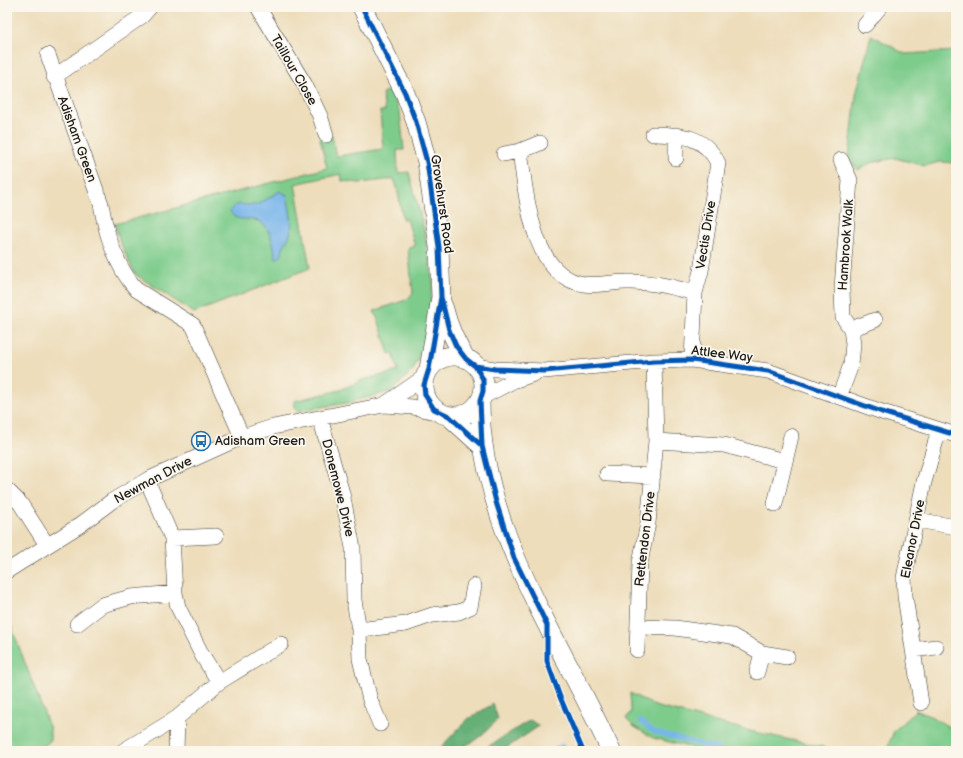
<svg xmlns="http://www.w3.org/2000/svg" width="963" height="758" viewBox="0 0 963 758" font-family="'Balsamiq Sans',sans-serif">
  <rect width="100%" height="100%" fill="#fbf7ec"/>
  <filter id="ink" filterUnits="userSpaceOnUse"><feTurbulence type="fractalNoise" baseFrequency=".025" numOctaves="2"/><feDisplacementMap in="SourceGraphic" scale="8" xChannelSelector="R" yChannelSelector="G"/><feConvolveMatrix kernelMatrix="1 2 1 2 8 2 1 2 1" color-interpolation-filters="sRGB"/></filter>
  <filter id="wash" filterUnits="userSpaceOnUse"><feTurbulence type="fractalNoise" baseFrequency=".012" numOctaves="4" result="noise"/><feDisplacementMap in="SourceGraphic" scale="16" xChannelSelector="R" yChannelSelector="G"/><feGaussianBlur stdDeviation="0.9" result="paint"/><feColorMatrix in="noise" values="0 0 0 0 0 0 0 0 0 0 0 0 0 0 0 0 0 1.4 0 .05"/><feComposite in="paint" operator="in"/></filter>
  <g filter="url(#wash)">
    <rect width="100%" height="100%" fill="#edddbb"/>
    <path fill="#7ecc8c" stroke="#4d7454" d="M871,35l34,19 51,-3v112l-17,-1 -14,4 -30,-8 -25,5 -12,7 -9,-12 7,-63z
      M390,90l10,23 4,37h-7l1,23 11,-1 15,57 9,53 -7,60 -13,28 -21,21 -45,12 -51,8 -2,-10 46,-11 22,-10 36,-9 -5,-18 -4,1 -10,-32 -5,-11 32,-11 7,-7 -5,-45 7,-2 -8,-27 -4,1 -6,-33 -3,-8 -34,4 -18,-2 -1,-7 -46,10 15,84 -116,45 -59,-39 -15,-32 -5,-18 212,-56 -7,-29 12,-3 4,20 47,-7 -3,-38h5l-3,-18z
      M7,615l43,114v12l-13,10h-30z
      M630,693l25,13 95,25 73,16 8,4h-127l-51,-13 -20,-12 -7,-7 5,-7z
      M916,710l16,7 24,14v20h-70l8,-20z"/>
    <path fill="#66b078" stroke="#41664a" d="M493,704l5,15c-19,20 -32,32 -61,32l31,-32z
      M530,720l9,6 -37,25h-21z"/>
    <path fill="#78b5ea" stroke="#4a6883" d="M280,191l7,4c2,11 7,28 3,39 -3,8 -8,12 -8,21l-6,4c-2,-11 -4,-27 -13,-35 -12,-10 -26,1 -33,-13 7,-12 17,-3 28,-7 7,-3 15,-9 22,-13z"/>
    <g fill="none" stroke-linecap="round" stroke-linejoin="round">
      <path stroke="#78b5ea" stroke-width="4.5" d="M640,721l14,11 71,19
        M553,751l9,-5"/>
    </g>
  </g>
  <g filter="url(#ink)">
    <g fill="none" stroke-linecap="round" stroke-linejoin="round">
      <defs>
        <path id="minor" d="M258,7l47,78 15,31 6,19
          M865,25l15,-18
          M48,55l53,149c5,30 15,63 36,86l56,35 49,112
          M54,77l88,-61 8,-9
          M653,134c28,1 51,1 65,29l-17,108 -6,22 -3,67
          M540,143l-20,8c6,41 11,126 64,133 14,2 29,-2 42,-2 24,-1 46,5 69,11
          M504,154l16,-3
          M676,158v-23
          M851,329l24,-9
          M475,366l20,3 49,2 110,-10 38,-1 76,11 114,41 74,23
          M482,397l31,-16 21,-7
          M839,397l12,-32 2,-21 -2,-15 -8,-12 -1,-29 8,-108 -9,-20
          M384,405l42,-29
          M320,418l22,75 11,55 1,52 5,30 1,29 10,41 10,24
          M656,441l68,4 60,16
          M607,474l46,2
          M147,480l25,58 3,55 3,14 24,48 17,27
          M7,490l13,13 27,42
          M775,504l16,-68
          M917,520l39,7
          M172,538l44,-2
          M7,571l73,-46 32,-24 35,-21 95,-43 31,-10 111,-22 29,2 27,6
          M77,624l25,-19 29,-8 44,-4
          M638,627l37,1 57,8 30,17 25,4
          M359,630l47,-6 26,-9 27,-3 11,-5 4,-21
          M637,650l3,-87 8,-40 8,-82 -2,-80
          M913,650l23,-3
          M757,672l5,-19
          M921,703l-16,-107 -1,-18 20,-96 15,-52
          M123,751l54,-33 42,-36 62,-38
          M176,751l1,-33"/>
        <path id="tertiary" d="M362,7l43,86 11,29 11,40 12,85 2,50 -12,72
          M443,306c5,20 11,36 23,53
          M424 386a30 30 0 1 1 60 0a30 30 0 1 1-60 0Z
          M480,401c0,128 80,238 131,350
          M449,416l33,30"/>
      </defs>
      <use href="#minor" stroke="#3b3934" stroke-width="16"/>
      <use href="#tertiary" stroke="#3b3934" stroke-width="20"/>
      <use href="#minor" stroke="#fff" stroke-width="15"/>
      <use href="#tertiary" stroke="#fff" stroke-width="19"/>
      <defs>
        <path id="cycleway" d="M362,7l43,86 11,29 11,40 12,85 2,50 -12,72 -5,16 1,10 9,14 15,7 33,30
          M441,297l8,33 7,16 10,13 9,7 8,13v12l-3,10 2,45 14,56 18,56 33,67v36l13,36 23,54
          M475,366l20,3 49,2 110,-10 38,-1 76,11 114,41 74,23"/>
      </defs>
      <use href="#cycleway" stroke="#fbf7ec" stroke-width="8"/>
      <use href="#cycleway" stroke="#0057b8" stroke-width="5"/>
    </g>
  </g>
  <defs>
    <symbol id="bus-ring" viewBox="-11 -11 22 22"><circle r="9.5" fill="#fbf7ec" stroke="#1f6fb2" stroke-width="1.5"/><path d="M-5-6H5V4H4V6H2V4H-2V6H-4V4H-5ZM-3.5-4V0h7V-4ZM-3.5 1.2v1.5H-2V1.2ZM2 1.2v1.5H3.5V1.2Z" fill="#1f6fb2"/></symbol>
  </defs>
  <g fill-rule="evenodd">
    <use href="#bus-ring" x="190" y="430" width="22" height="22"/>
  </g>
  <g text-anchor="middle" dominant-baseline="central" stroke-width="3.5" stroke-linejoin="round" paint-order="stroke">
    <g font-size="13" fill="#1c1c1c" stroke="#fbf7ec">
      <text transform="translate(294 70) rotate(60)">Taillour Close</text>
      <text transform="translate(77 139) rotate(70)">Adisham Green</text>
      <text transform="translate(442 204) rotate(82)">Grovehurst Road</text>
      <text transform="translate(706 235) rotate(-81)">Vectis Drive</text>
      <text transform="translate(846 245) rotate(-86)">Hambrook Walk</text>
      <text transform="translate(722 354) rotate(7)">Attlee Way</text>
      <text transform="translate(153 480) rotate(-28)">Newman Drive</text>
      <text transform="translate(338 488) rotate(76)">Donemowe Drive</text>
      <text transform="translate(645 539) rotate(-83)">Rettendon Drive</text>
      <text transform="translate(913 539) rotate(-79)">Eleanor Drive</text>
    </g>
    <g font-size="13" fill="#1c1c1c" stroke="#fbf7ec" text-anchor="start">
      <text x="215" y="441">Adisham Green</text>
    </g>
  </g>
  <rect width="963" height="758" fill="none" stroke="#fbf7ec" stroke-width="24"/>
</svg>
